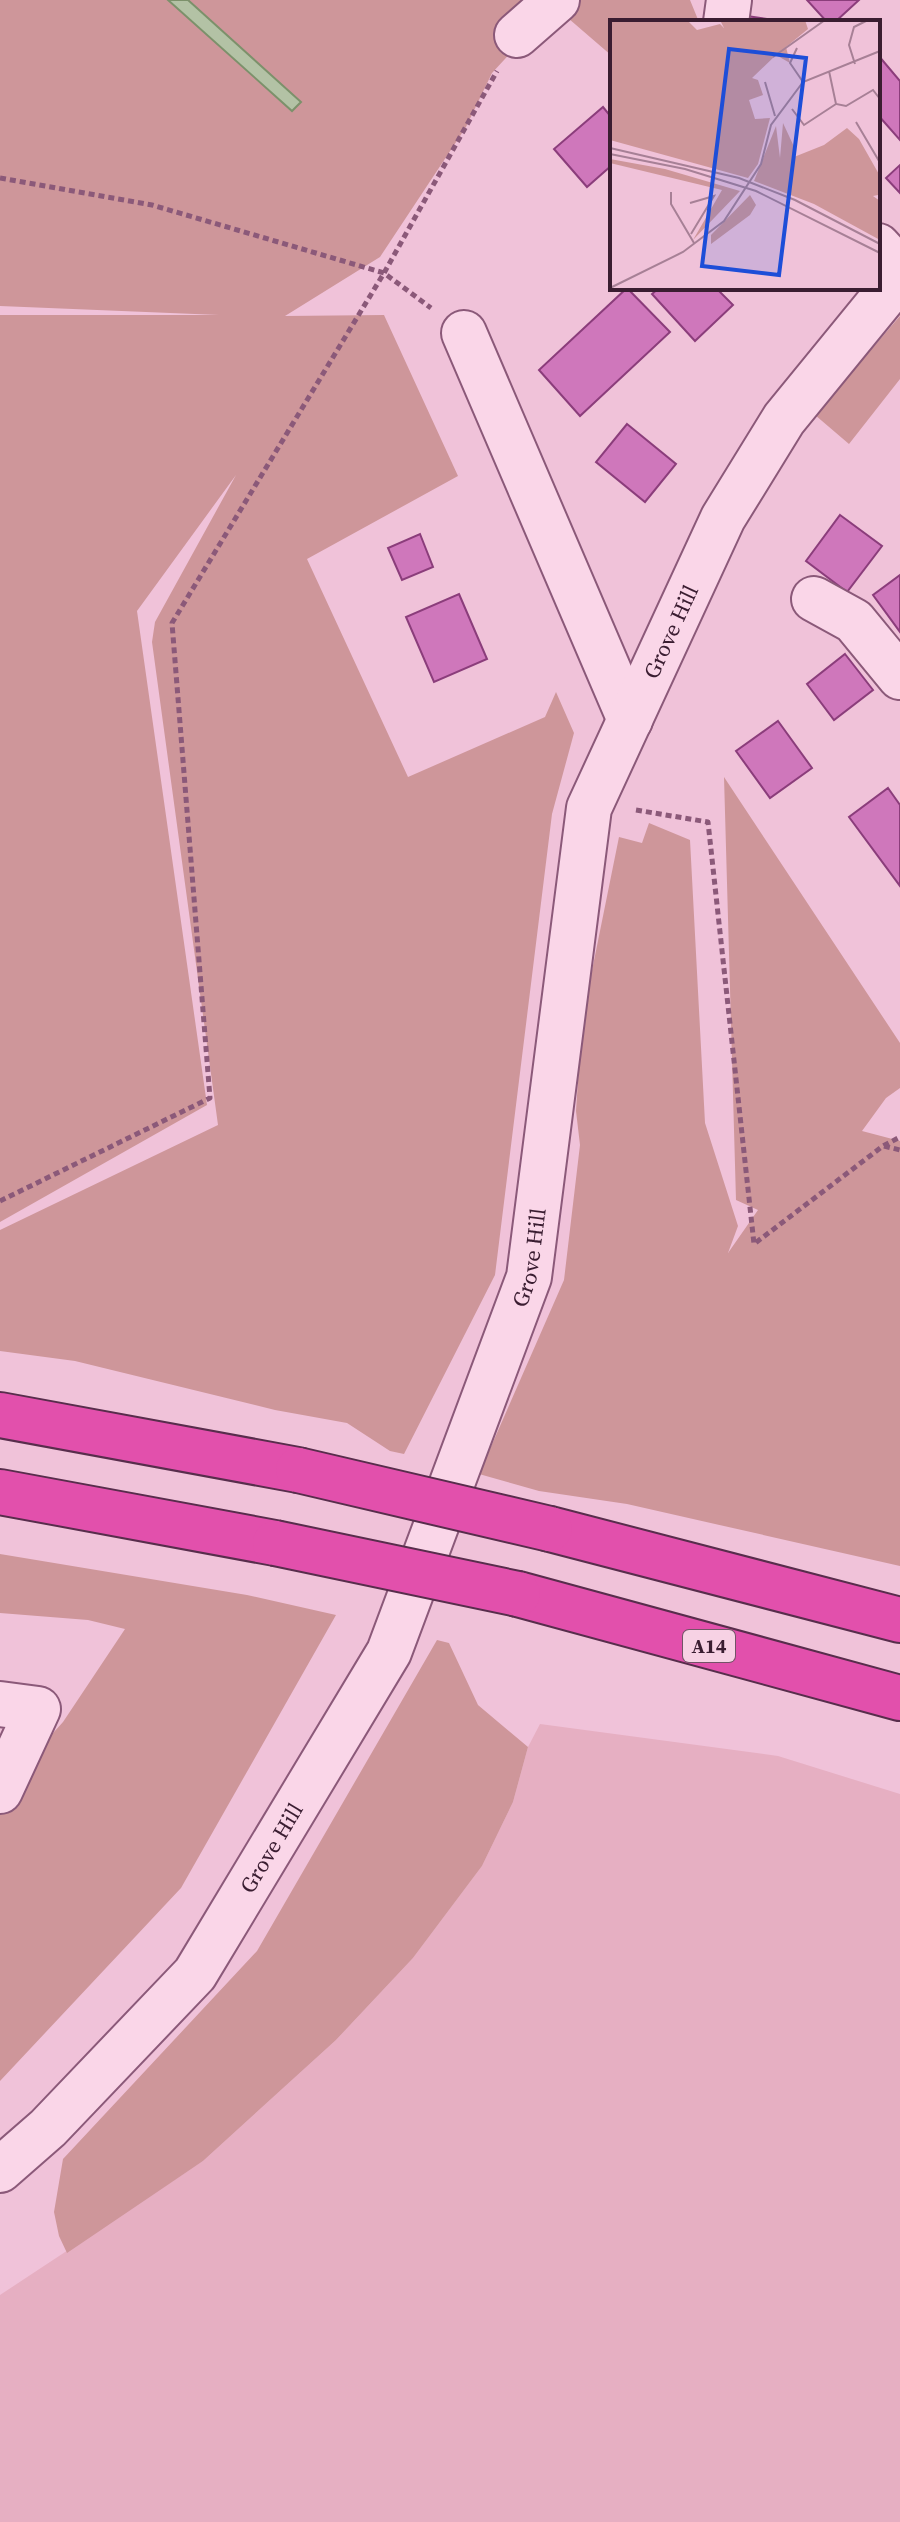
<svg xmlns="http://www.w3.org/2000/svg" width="900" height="2522" viewBox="0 0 900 2522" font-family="'Source Serif 4',serif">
  <rect width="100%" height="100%" fill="#f0c2d9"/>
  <path fill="#e6afc2" d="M540,1724l238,32 122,38v728h-900v-227l203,-134 133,-121 77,-82 69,-92 31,-64 15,-55z"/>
  <path fill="#ce969a" d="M0,0h168l124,111 8,-10 -112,-101h502l9,22h-87v34l-58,-50 -62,67 -26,54 -86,130 -95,59 99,-1 74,161 -151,83 101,218 137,-60 11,-25 18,41 -22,81 -57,461 -91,179 -14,-3 -43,-28 -72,-13 -200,-49 -75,-10v-121l218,-105 -66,-483 3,-20 81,-147 -99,136 70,494 -207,117v-907h219l-219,-9z
    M900,316v63l-51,65 -34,-29z
    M724,777l176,266v45l-14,10 -24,33 38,10v425l-273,-62 -88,-13 -60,-17 85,-194 16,-135 -4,-34 6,-91 37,-183 23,6 7,-20 41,17 15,283 33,103 -10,27 30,-43 -22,-10z
    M0,1554l247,41 89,20 -155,273 -181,193v-267l26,-51 37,-41 62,-93 -37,-9 -88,-7z
    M437,1640l12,3 29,62 50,42 -15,55 -31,64 -69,92 -77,82 -133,121 -136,92 -8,-17 -5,-24 9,-53 194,-208z"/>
  <path fill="#b3c2a5" stroke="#7c916b" stroke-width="2" d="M168,0h20l113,102 -9,9z"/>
  <path fill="#cf77bb" stroke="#8b3d7b" stroke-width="2" d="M807,0h52l-24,22h-8z
    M747,16l40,6h-41z
    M878,55l22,26v59l-22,-25z
    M603,107l9,11v47l-25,22 -33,-38z
    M900,165v28l-14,-15z
    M627,288l43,44 -90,84 -41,-46z
    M659,288h57l17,17 -38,36 -43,-47z
    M627,424l49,40 -31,38 -49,-40z
    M840,515l42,31 -35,46 -41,-31z
    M420,534l13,33 -31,13 -14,-32z
    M900,575v57l-27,-37z
    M459,594l28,65 -53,23 -28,-65z
    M845,654l28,36 -39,30 -27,-36z
    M778,721l34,47 -42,30 -34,-47z
    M888,788l12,17v81l-51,-69z"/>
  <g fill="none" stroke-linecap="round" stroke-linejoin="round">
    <defs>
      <g id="minor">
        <path d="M726,22l3,-22"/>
        <path d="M517,35l40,-35"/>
        <path d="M878,246l22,24"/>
        <path d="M464,333l166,387"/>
        <path d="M814,599l40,22 46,56"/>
        <path d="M0,1704l38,5 -38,82"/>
        <path id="s1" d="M0,2170l48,-42 147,-154 194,-322 140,-375 60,-469 134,-290 61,-99 116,-142"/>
      </g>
      <path id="highway" d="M0,1415l298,55
        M0,1492l275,51
        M550,1529l350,91
        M518,1594l382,104"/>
    </defs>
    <use href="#minor" stroke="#8b5979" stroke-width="48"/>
    <use href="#highway" stroke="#582d4c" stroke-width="48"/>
    <path stroke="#8b5979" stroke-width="5" stroke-dasharray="6 4" stroke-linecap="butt" d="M0,178l152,27 232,68 47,35
      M636,810l72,12 46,422 129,-98 17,-9
      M884,1146l16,4
      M0,1201l210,-103 -38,-475 212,-350 113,-202"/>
    <use href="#minor" stroke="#fad6e8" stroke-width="44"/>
    <use href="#highway" stroke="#e250ac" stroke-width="44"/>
    <defs>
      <path id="highway-bridge" d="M298,1470l252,59
        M275,1543l243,51"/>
    </defs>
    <use href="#highway-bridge" stroke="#582d4c" stroke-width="48" stroke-linecap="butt"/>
    <use href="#highway-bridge" stroke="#e250ac" stroke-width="44"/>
  </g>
  <g text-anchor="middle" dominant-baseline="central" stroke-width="6" stroke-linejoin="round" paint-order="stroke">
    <rect fill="#f7d2e4" stroke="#735367" stroke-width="2" x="683" y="1630" width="52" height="32" rx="6"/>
    <g font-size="20" font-weight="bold" fill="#3a1d31">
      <text x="709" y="1646">A14</text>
    </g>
    <g font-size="22" fill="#3a1d31" stroke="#f7d2e4">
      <text stroke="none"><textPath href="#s1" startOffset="1720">Grove Hill</textPath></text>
      <text stroke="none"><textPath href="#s1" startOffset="1072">Grove Hill</textPath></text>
      <text stroke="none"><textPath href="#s1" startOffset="424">Grove Hill</textPath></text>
    </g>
  </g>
  <g transform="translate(610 20)">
    <rect width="270" height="270" fill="#f0c2d9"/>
    <path d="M0,0h77l10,10 23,-6 4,4 -4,-8h85l3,9 -22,18 4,16 -14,-8 -24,23 6,2 5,15 -14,5 6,19 15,-1 -12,46 -10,14 -138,-38zM173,103l13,28 -2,6 30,-12 23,-17 12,11 21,37 -2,19 -5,1 7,5v39l-66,-36 -60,-23 22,-55 4,32zM0,139l55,10 75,22 -47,49 29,-50 -112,-27zM140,175l6,10 -6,10 -39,29v-9z" fill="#ce969a"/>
    <path fill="none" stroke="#a78096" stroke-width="2" d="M187,28l-7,15 13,19M163,37l52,-37M245,44l-6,-19 5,-18 14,-7M219,51l7,33 10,2 27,-16 7,9M155,62l10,34M182,89l12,16 32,-21M246,102l23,39M0,128l129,30 56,22 85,44M0,134l75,15 71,22 124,62M61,172v12l23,39M80,183l24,-7 -23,38M0,268l73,-36 41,-31 37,-57 10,-39 32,-43 77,-31"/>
    <path fill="#1d4ed8" fill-opacity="0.15" stroke="#1d4ed8" stroke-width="4" d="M119,29l77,9 -27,217 -77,-9z"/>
    <rect width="270" height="270" fill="none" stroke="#3a1d31" stroke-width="4"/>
  </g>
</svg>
